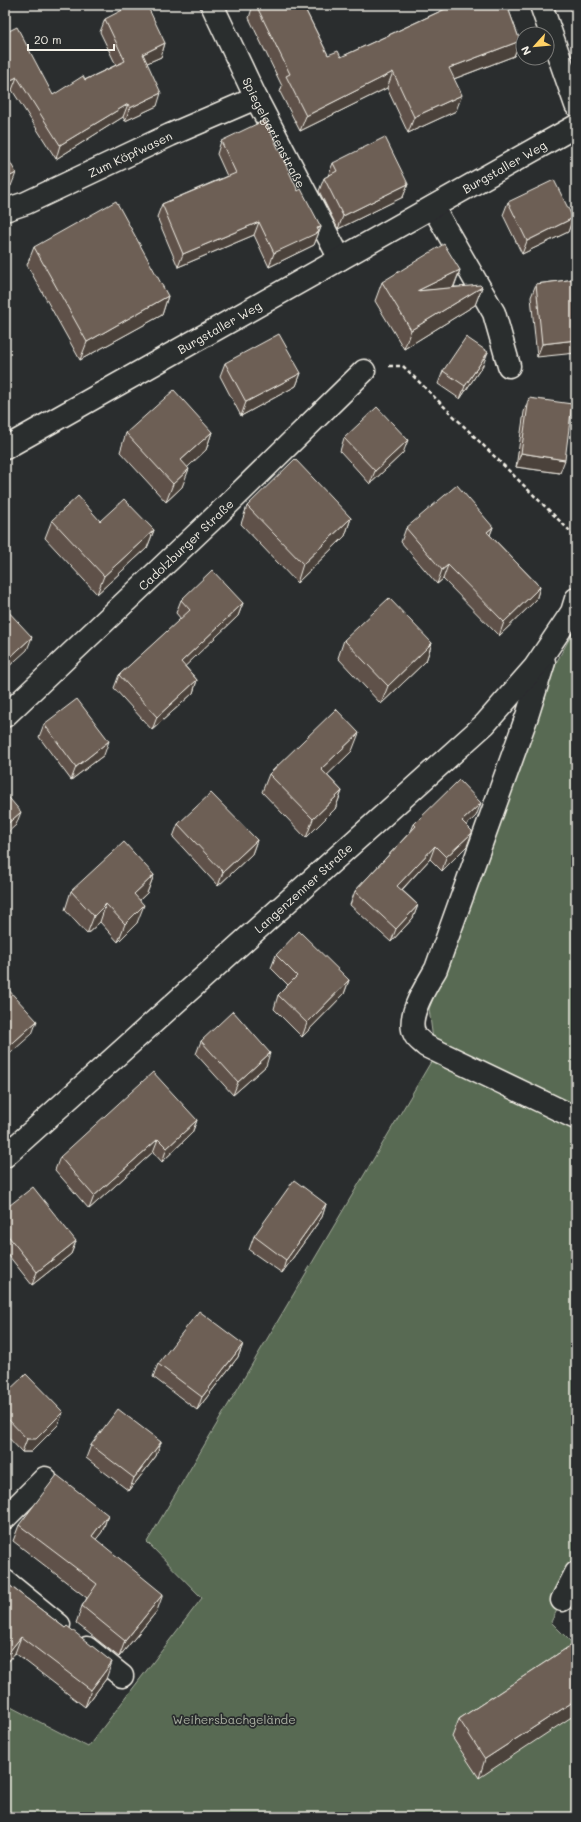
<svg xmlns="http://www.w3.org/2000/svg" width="581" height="1822" viewBox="0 0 581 1822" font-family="Mali,sans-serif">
  <rect width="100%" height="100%" fill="#2a2d2e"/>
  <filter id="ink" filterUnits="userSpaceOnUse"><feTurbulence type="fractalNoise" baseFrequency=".025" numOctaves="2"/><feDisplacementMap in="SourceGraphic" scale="8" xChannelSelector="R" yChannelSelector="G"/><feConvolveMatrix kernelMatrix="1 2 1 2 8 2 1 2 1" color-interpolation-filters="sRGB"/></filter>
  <g filter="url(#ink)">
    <path fill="#586a53" stroke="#a6ae9e" d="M576,627v945l-25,50 25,25v167l-3,3h-568v-113l83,43 114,-149 -55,-56 288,-487 -6,-46 128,-348z"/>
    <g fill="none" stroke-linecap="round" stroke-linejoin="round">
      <defs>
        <g id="minor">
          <path id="s1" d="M212,5l44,93 84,161"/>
          <path d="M541,5l35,100"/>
          <path d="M433,207l61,106 15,53"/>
          <path id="s2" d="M5,210l21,-7 144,-68 86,-37"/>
          <path id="s3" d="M5,448l571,-322"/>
          <path d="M544,662l-17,54 -91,253c-9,16 -31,48 -21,66 2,4 8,8 11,11l150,72"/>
          <path id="s4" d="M5,716l214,-203 145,-142"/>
          <path id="s5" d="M5,1156l480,-432 50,-57 37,-55 4,-13"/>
          <path d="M5,1518l40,-40"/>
          <path d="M5,1581l54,44"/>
          <path d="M562,1600l14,-27"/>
          <path d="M87,1648l35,28"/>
        </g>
      </defs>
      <use href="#minor" stroke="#f4f1e8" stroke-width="25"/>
      <path stroke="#f4f1e8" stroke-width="2.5" stroke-dasharray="4 3" stroke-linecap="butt" d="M389,366h14l173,171"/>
      <use href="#minor" stroke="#2a2d2e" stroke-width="22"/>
    </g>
    <path fill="#5e5148" stroke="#f4f1e8" d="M253,5h50l25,50 13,2 104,-48 -1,-4h63l13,36 -6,15 -60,23 2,32 -48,22 -21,-45 -87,43 -20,-39 2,-6 -33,-68z
      M105,19l60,24 -4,14 -14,6 10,43 -32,15 -2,-4 -67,42 -44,-69 -7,4v-61l48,62 63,-30 -16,-33z
      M221,141l77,50 23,36 -7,18 -45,22 -15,-32 -76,32 -21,-50 5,-13 65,-28 -10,-22z
      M333,163l75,21 -5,13 -65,32 -19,-38 5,-13 4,-2z
      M508,202l65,16 -5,14 -46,22 -19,-39z
      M34,247l134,49 -6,19 -82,45 -53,-95z
      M460,270l-6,17h28l-7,18 -71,44 -29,-48 7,-19z
      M576,279l-39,78 -6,-60 5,-13z
      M225,363l76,10 -5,13 -55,30 -21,-40z
      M483,365l-23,34 -22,-15 5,-13z
      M529,398l31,75 -44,-6 8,-55z
      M212,432l-6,18 -19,17 -5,20 -16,15 -46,-50 6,-19z
      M344,438l59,15 -33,31 -30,-33z
      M247,506l104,12 -6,18 -48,47 -56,-59z
      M52,520l48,1 54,9 -7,18 -50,46 -52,-56z
      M493,527l-3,8 50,52 -4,13 -37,36 -56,-57 -6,5 -36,-42 5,-14z
      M181,600l62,3 -5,13 -53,50 12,14 -4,13 -41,37 -38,-42 5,-13 62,-56 -5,-6z
      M344,640l88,3 -6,18 -45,43 -43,-46z
      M44,724l60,31 -33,25 -32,-43z
      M352,751l-25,24 15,16 -7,18 -29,29 -44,-46 7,-18z
      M476,816l-10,9 1,21 -25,25 -12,-12 -28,31 16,15 -5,13 -22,24 -41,-37 5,-14 56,-60 3,-7z
      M178,824l79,16 -5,14 -34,32 -45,-49z
      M154,875l-7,18 -7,7 -3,23 -19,19 -18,-20 -13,12 -22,-24 6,-19z
      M276,955l73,25 -5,14 -42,43 -28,-28 4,-14 10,-10 -17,-17z
      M201,1041l65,25 -33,29 -37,-41z
      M197,1120l-5,13 -30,29 -9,-10 -64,57 -34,-39 5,-13z
      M326,1204l-4,13 -40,56 -33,-23 5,-14z
      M5,1209l71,32 -5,13 -39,31 -27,-34z
      M243,1344l-5,13 -41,53 -44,-33 5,-13z
      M5,1394l58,18 -5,13 -27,27h-9l-17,-18z
      M161,1442l-5,14 -27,35 -43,-33 5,-13z
      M108,1515l-6,17 -6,7 61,72 -38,46 -43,-34 6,-17 5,-8 -74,-57 6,-16z
      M5,1582l60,46 41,51 -21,28 -70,-54 -10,13z
      M576,1642l-97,136 -27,-41 7,-18z"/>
    <path fill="#4c423b" stroke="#f4f1e8" d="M520,41l-6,15 -71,27 6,-15z
      M165,43l-4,14 -23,10 5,-13z
      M393,72l-6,16 -87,43 6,-15z
      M17,77l-5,13 -7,4v-11z
      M161,93l-4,13 -32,15 5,-13z
      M462,95l-6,16 -48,22 6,-16z
      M128,104l-5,13 -67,42 4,-14z
      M16,173l-5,13 -6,4v-11z
      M408,184l-5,13 -65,32 5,-13z
      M573,218l-5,14 -46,22 5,-13z
      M259,222l-5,13 -76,32 5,-13z
      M321,227l-7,18 -45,22 5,-14z
      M460,270l-7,18 -36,3z
      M482,287l-7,18 -71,44 7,-19z
      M168,296l-6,19 -82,45 7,-18z
      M576,340v13l-39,4 5,-13z
      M488,352l-5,13 -23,34 5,-13z
      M301,373l-5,13 -55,30 5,-14z
      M212,432l-6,18 -31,29 6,-19z
      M408,440l-5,13 -33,31 5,-13z
      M521,453l44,7 -5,13 -44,-6z
      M189,469l-7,18 -16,15 7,-18z
      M351,518l-6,18 -48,47 6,-19z
      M493,527l-5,13 -1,-8z
      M154,530l-7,18 -50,46 7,-18z
      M448,565l-5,14 -6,5 5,-14z
      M540,587l-4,13 -37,36 5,-14z
      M243,603l-5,13 -62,59 5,-13z
      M32,637l-5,13 -22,20v-8z
      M432,643l-6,18 -45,43 7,-18z
      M197,680l-4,13 -41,37 5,-13z
      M359,733l-7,18 -37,36 6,-18z
      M109,741l-5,14 -33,25 5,-13z
      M342,791l-7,18 -29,29 7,-19z
      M481,803l-5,13 -19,18 5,-13z
      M21,812l-5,13 -11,10v-9z
      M472,833l-5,13 -25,25 4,-14z
      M257,840l-5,14 -34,32 5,-14z
      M435,846l-5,13 -37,40 4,-13z
      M154,875l-7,18 -20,19 7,-18z
      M106,904l-6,18 -13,12 7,-18z
      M144,905l-7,18 -19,19 7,-18z
      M418,905l-5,13 -22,24 5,-13z
      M349,980l-5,14 -42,43 5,-14z
      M37,1021l-5,13 -27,24v-8z
      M270,1053l-4,13 -33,29 5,-13z
      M197,1120l-5,13 -30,29 5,-14z
      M158,1139l-5,13 -64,57 5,-13z
      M326,1204l-4,13 -40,56 4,-13z
      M76,1241l-5,13 -39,31 5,-13z
      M243,1344l-5,13 -41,53 5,-13z
      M63,1412l-5,13 -27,27h-9l5,-13z
      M161,1442l-5,14 -27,35 5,-13z
      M108,1515l-6,17 -16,20 6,-16z
      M163,1594l-6,17 -38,46 6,-16z
      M21,1637l-6,16 -10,13v-9z
      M112,1662l-6,17 -21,28 6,-17z
      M576,1700v14l-97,64 6,-19z"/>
    <path fill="#6d5e54" stroke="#f4f1e8" d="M132,5h15l18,38 -22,11 18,39 -31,15 -2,-4 -68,41 -43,-68 -12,6v-50l12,-6 36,68 30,-19 2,4 40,-19 -20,-42z
      M256,5h47l25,50 10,-4 3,6 113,-52h53l13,36 -71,27 13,27 -48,22 -21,-45 -87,44 -20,-40 4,-2z
      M265,120l33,71 3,-2 20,38 -4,1 2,4 -45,21 -15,-31 -76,32 -21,-50 74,-31 -15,-32z
      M385,137l23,47 -65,32 -19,-38 13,-7 -4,-8z
      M5,153l11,20 -11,6z
      M554,180l19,38 -46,23 -19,-39z
      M116,201l52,95 -81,46 -53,-95z
      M444,244l16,26 -43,21 63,-6 2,2 -71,43 -29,-48z
      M576,279v61l-34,4 -6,-60z
      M279,334l22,39 -55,29 -21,-39z
      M466,337l22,15 -23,34 -22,-15z
      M174,390l38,42 -31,28 8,9 -16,15 -47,-51z
      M529,398l43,6 -7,56 -44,-7z
      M377,407l31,33 -33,31 -31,-33z
      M295,459l56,59 -48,46 -56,-58z
      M457,485l36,42 -6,5 53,55 -36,35 -56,-57 -6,5 -36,-42z
      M78,496l22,25 24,-22 30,31 -50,46 -52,-56z
      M212,570l31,33 -62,59 16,18 -40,37 -38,-42 71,-65 -9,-10z
      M389,598l43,45 -44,43 -44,-46z
      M5,608l27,29 -27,25z
      M77,699l32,42 -33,26 -32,-43z
      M336,709l23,24 -38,36 21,22 -29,28 -44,-45z
      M459,780l22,23 -19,18 10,10v2l-26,24 -11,-11 -38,40 21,19 -22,24 -41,-38 61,-65 -2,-2z
      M5,793l16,19 -16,14z
      M211,793l46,47 -34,32 -45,-48z
      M124,842l30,33 -20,19 10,11 -19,19 -19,-20 -12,12 -23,-25z
      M299,931l50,49 -42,43 -29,-28 19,-19 -21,-21z
      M5,986l32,35 -32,29z
      M233,1011l37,42 -32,29 -37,-41z
      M153,1072l44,48 -30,28 -9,-9 -64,57 -34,-39z
      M294,1180l32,24 -40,56 -32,-24z
      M33,1187l43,54 -39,31 -32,-40v-23z
      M199,1311l44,33 -41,53 -44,-33z
      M26,1374l37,38 -27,27h-9l-22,-23v-22z
      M118,1409l43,33 -27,36 -43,-33z
      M57,1475l51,40 -16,21 71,58 -38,47 -43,-35 15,-22 -78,-59z
      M5,1582l60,46 2,-2 45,36 -21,28 -70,-53 -16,20z
      M576,1642v58l-91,59 -26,-40z"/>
  </g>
  <g text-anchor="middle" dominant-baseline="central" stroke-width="3.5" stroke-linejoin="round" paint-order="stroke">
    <g font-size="12" fill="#f4f1e8" stroke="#2a2d2e">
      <text stroke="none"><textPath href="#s1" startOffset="142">Spiegelgartenstraße</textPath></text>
      <text stroke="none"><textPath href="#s2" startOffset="137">Zum Köpfwasen</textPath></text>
      <text stroke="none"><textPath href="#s3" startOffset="573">Burgstaller Weg</textPath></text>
      <text stroke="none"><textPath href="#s3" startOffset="246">Burgstaller Weg</textPath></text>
      <text stroke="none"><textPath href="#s4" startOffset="249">Cadolzburger Straße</textPath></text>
      <text stroke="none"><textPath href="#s5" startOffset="401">Langenzenner Straße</textPath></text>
    </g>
    <g font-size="12" fill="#aeb4a5" stroke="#2a2d2e">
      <text x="234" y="1719">Weihersbachgelände</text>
    </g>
  </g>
  <rect width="581" height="1822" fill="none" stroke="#2a2d2e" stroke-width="20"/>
  <rect x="10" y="10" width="561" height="1802" fill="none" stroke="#f4f1e8" stroke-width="1.5" filter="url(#ink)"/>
  <g transform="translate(535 46) rotate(243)"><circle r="19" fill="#2a2d2e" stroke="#7b7b78"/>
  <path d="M0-3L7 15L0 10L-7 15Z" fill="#ffd166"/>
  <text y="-6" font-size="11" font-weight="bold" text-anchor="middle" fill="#f4f1e8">N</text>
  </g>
  <path d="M28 44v6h86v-6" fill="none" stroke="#f4f1e8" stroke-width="2"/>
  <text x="34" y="44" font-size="12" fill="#f4f1e8" stroke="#2a2d2e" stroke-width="3" paint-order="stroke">20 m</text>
</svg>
